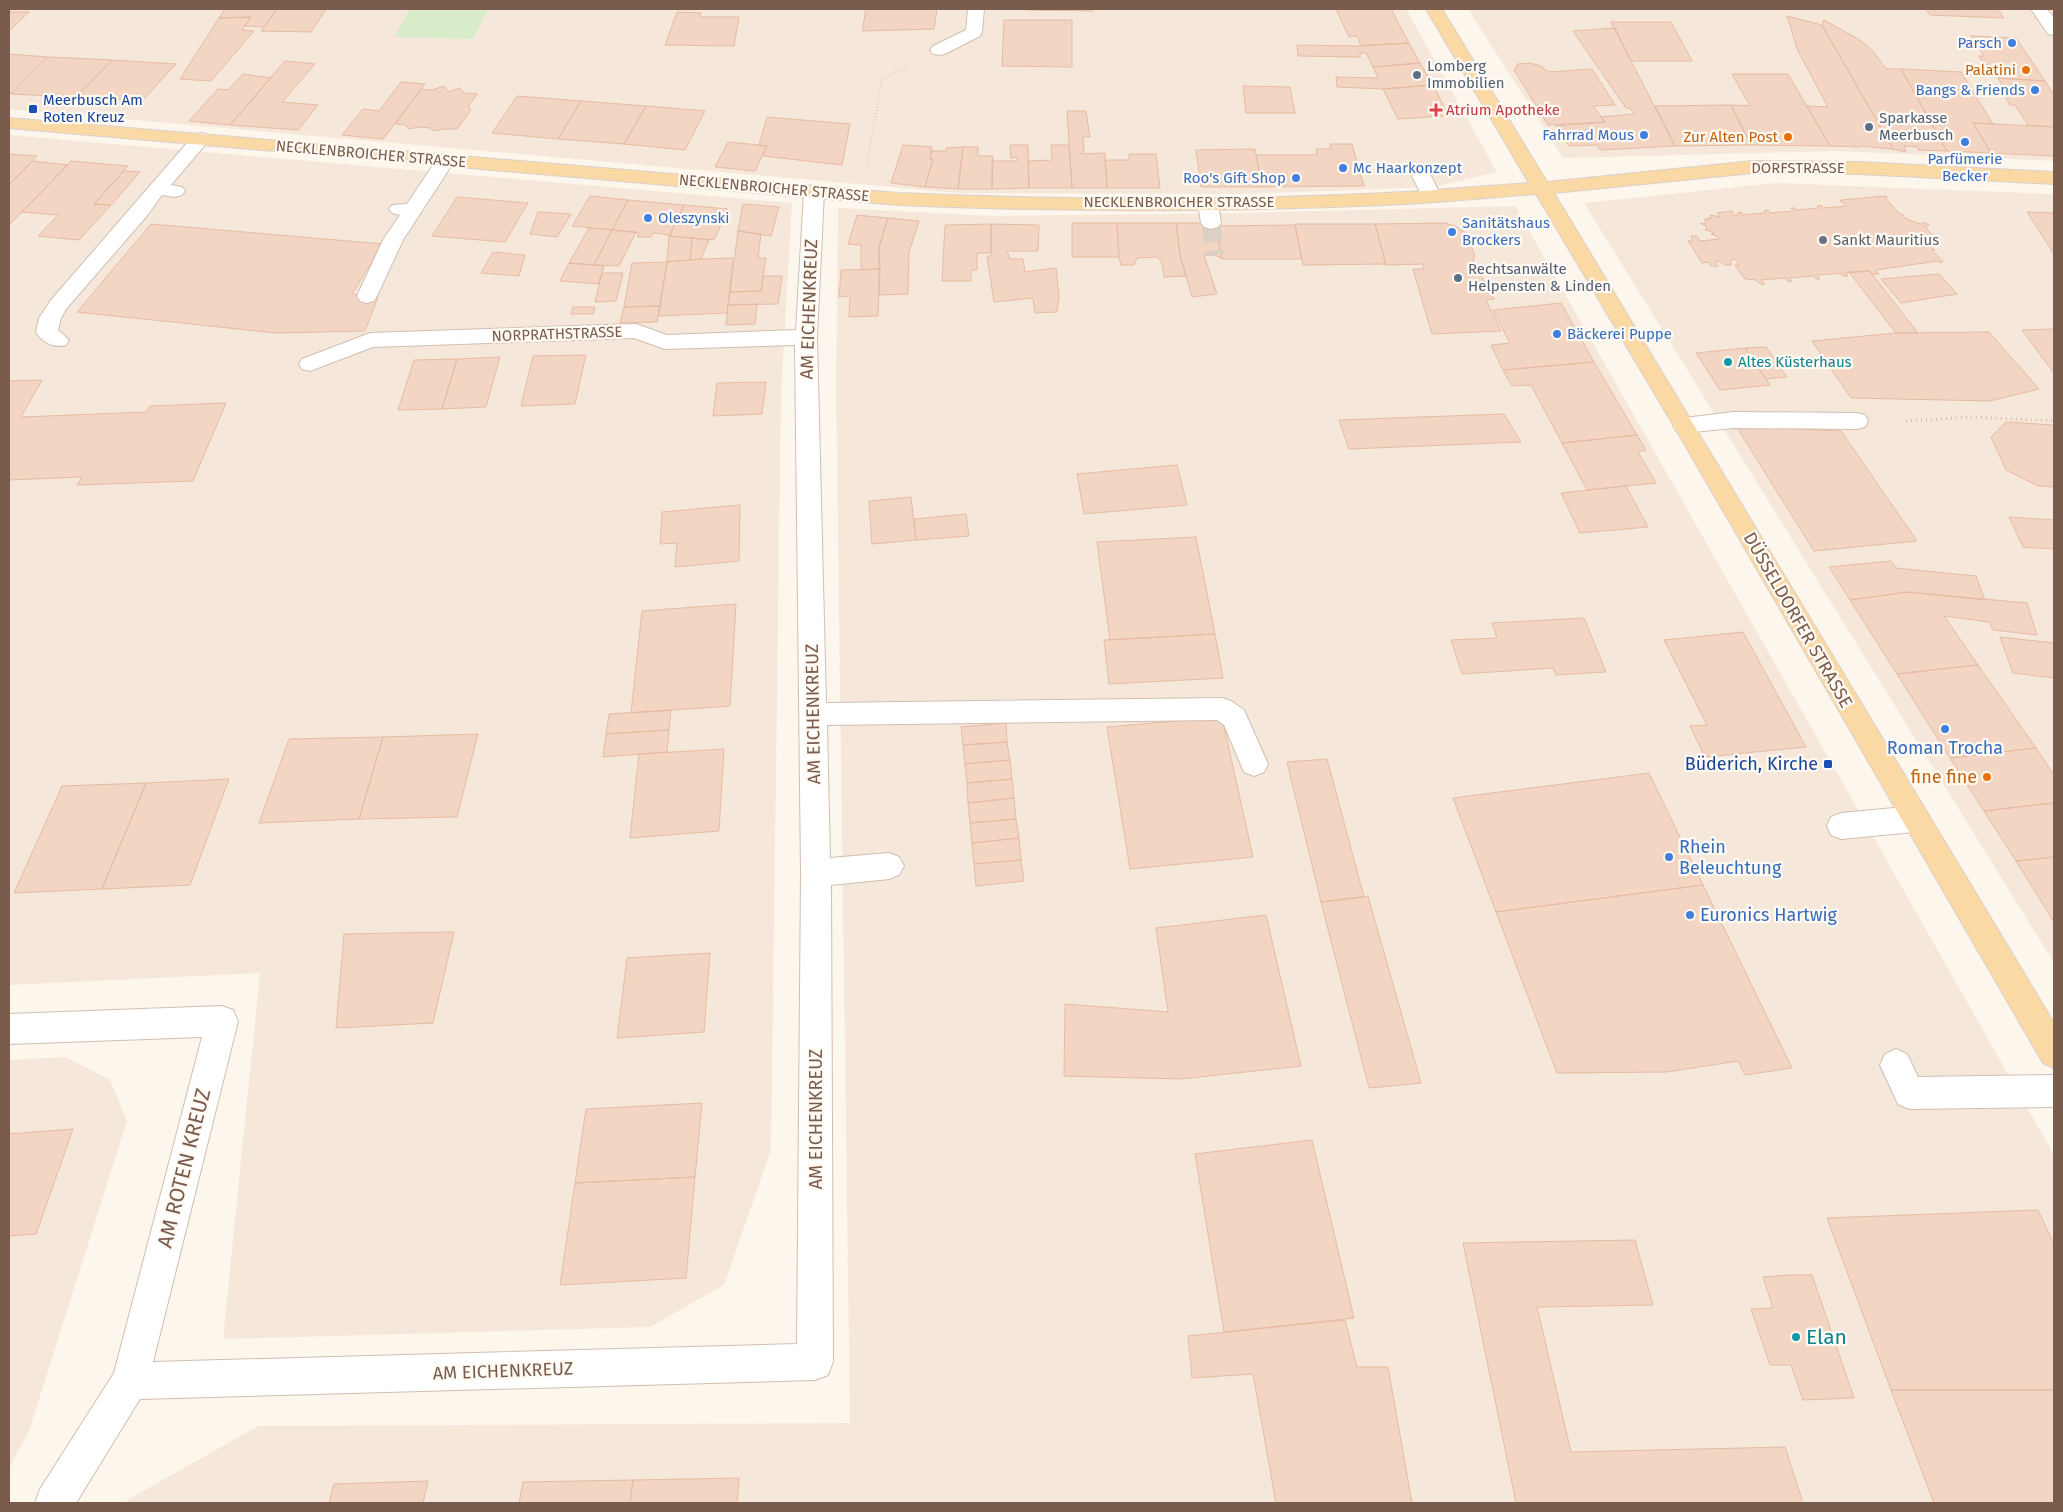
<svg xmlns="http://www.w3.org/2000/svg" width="2063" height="1512" viewBox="0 0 2063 1512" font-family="'Fira Sans',sans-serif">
  <rect width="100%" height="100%" fill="#fdf6ec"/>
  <path fill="#f5e8da" d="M9,9h1397l91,163 -64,15 -192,7 -282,-1 -950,-84z
    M1468,9h586v152l-219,-10 -272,7z
    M9,135l783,68 -11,191 -10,756 -47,135 -74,42 -427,12 37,-366 -251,12z
    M1776,183l278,11v769l-470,-760z
    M1515,206l539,949v348h-1928l3,-4 129,-73 592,-3 -14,-1035 2,-180 157,8 250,-3z
    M65,1057l45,23 17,41 -98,310 -20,37v-408z"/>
  <path fill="#d8ecc9" d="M410,9h78l-15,30 -79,-2z"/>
  <path fill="#f3d5c3" stroke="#e6bba3" d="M225,9h52l-13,18 -19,-1 6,-9 -32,1z
    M277,9h49l-15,23 -50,-1z
    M866,9h71l-3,20 -72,2z
    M1026,9h67v2l-67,-1z
    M1336,9h55l18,34 -48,3 -4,-10 -8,1z
    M1926,9h72l6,9 -74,-3z
    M9,12h20l-20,19z
    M677,12l24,1 -1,4h39l-5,29 -69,-1z
    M1787,16l35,9 71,124 -33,-3 1,1 -31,-1 -23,-40 21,1 -30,-56z
    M251,17l-9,13 12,1 -43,50 -31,-2 39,-61z
    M1004,20h68v47l-70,-1z
    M1824,20l36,20 13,11 13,18h15l46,82 -29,-1v-3l-14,-1 2,6 -13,-3 -71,-124z
    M1611,22h60l21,39h-61z
    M1615,28l16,33 44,85 -75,4 -3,-5 -28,1 -13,-20 49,-4 -5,-5 34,-3 -4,-6h-4l-53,-77z
    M1971,36l45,2 29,43 -47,-3 -9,-13 -5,-1 -5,-8h5z
    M1409,43l11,20 -47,4 -7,-14h-6v4l-62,-1 -1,-11 58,1z
    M9,54l39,3 -37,37 -2,-1z
    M48,57l64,3 -36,37 -65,-3z
    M112,60l64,4 -34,37 -66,-4z
    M285,61l30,3 -33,38 36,3 -20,25 -68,-5z
    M1420,63l13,22 -50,4 -46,-2 -1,-10 42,1 -5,-11z
    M1530,63l11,3 7,6 44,-3 23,36 -22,1 12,16 -57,3 -34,-55 4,-6z
    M1901,69l60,3 32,52 -20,-1 18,30 -44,-2z
    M243,74l28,4 -41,47 -41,-4 29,-32 10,1z
    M1732,74h56l42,72 -79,-1 -20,-40 19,1z
    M1998,78l47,3 9,14v32l-26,-2 -13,-20h-5l-5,-9 4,1z
    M401,82l24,2 -42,55 -41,-4 21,-26 16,2z
    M1433,85l15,29 -4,2 -46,3 -15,-30z
    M444,86l4,6 12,-4 4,5 13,1 -9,13 3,3 -14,19h-13l-10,2 -4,-3 -11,-1 -10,2 -4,-4 -10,-1 26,-35 11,1z
    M1243,86l47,1 5,26h-49z
    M517,96l64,5 -23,38 -66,-6z
    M581,101l65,5 -22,38 -66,-5z
    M1731,105l20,40 -76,1 -20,-40z
    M646,106l59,5 -20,39 -61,-6z
    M1067,111h19l4,26h-7l1,14 -3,3 24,-1 2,35h-35z
    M767,117l83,7 -8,41 -79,-9 4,-10 -8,-1z
    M1973,123l81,4v29l-63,-3z
    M728,142l31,3 8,1 -12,25 -40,-4z
    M1330,144h22l12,42 -102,1 -6,-32h61l-1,-6h15z
    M903,145l29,2 -2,12h3l-8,28 -34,-4z
    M1010,145h18l1,43 -37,1v-28h25v-4l-6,1z
    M1051,145h18l3,43h-43l-1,-27 24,-1z
    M963,147h15v9h15l-1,33h-34z
    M963,147l-5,42 -33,-2 8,-28h-3l1,-8h15v-3z
    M1255,149l7,38h-61l-5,-37z
    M9,154l28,2 -28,29z
    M1129,154h27l4,34h-53l-2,-28h24z
    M32,161l36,4 -59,60v-40z
    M71,161l57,5 -34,38 17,1 -32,35 -41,-4 20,-21 -36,-3z
    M124,171l16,1 -29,33 -17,-1z
    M590,196l38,4 -16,30 -40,-4z
    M1884,196l3,1 -1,2 14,15 4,1v3l17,6 3,-2 5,3 -4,1 8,10 6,1 1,3 -6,-1 -4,8 5,3 -3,1 11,10 -2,2 -4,-2 -61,9 3,4h-7l-2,-3 -25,2 3,3h-5l-2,-3 -24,2 3,4h-4l-3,-3 -24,2 3,3 -4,1 -2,-4 -25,2 4,4h-5l-4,-4 -11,-1 -10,-14h4l-4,-6 -4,1v5h-6l-6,-4 -4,1 3,4h-7l-3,-4 -6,1 -14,-22h5l-2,-5h6l3,5 19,-2 -2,-3 -6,-2 3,-1 -4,-2 -5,-1 2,-1 -2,-4 -5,-2 4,1 2,-2 -2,-2 2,-1 3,1 -1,-2h4l-2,-3 10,2 -3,-4 15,-2 3,5 4,-1 -2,-2 4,-1 2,3 23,-2 -2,-2 4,-1 2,3 23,-2 -2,-3h4l2,2 22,-2 -2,-2 4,-1 2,3 24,-2 -7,-5 1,-1z
    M457,197l71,6 -23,39 -73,-6z
    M628,200l56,5 -14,30 -17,-2 -2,4h-14l2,-4 -27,-3z
    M743,204l36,3 -8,29 -33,-5z
    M684,205l44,4 -14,31 -45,-4z
    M538,212l33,2 -14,23 -27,-3z
    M2027,212l27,1v41z
    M857,215l31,3 -9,29 1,22 -19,1v-25l-13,-1z
    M888,218l31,3 -10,31 -1,42 -29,1v-48z
    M1072,223h45l2,34h-47z
    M1117,223h59l4,32 6,21 -22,1 -2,-13 -4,-7 -21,1 -3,7h-13l-2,-8z
    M1176,223h35l5,3 6,33 -7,-4h-11l13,39 -25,3 -12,-42z
    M1446,223l11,4 10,7 8,23h-2l1,6 20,36 -8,1 15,31 -69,3 -19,-65h11l-1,-5 -37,1 -11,-41z
    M151,224l232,20 -31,50 26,3 -13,34 -89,2 -199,-21z
    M991,224l48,1 -1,26h-31l3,8h13l2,13 31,-4 3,28 -2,16 -22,1 -2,-15 -39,4 -7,-46h4z
    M991,224v29h-14v17h-6v11h-29l3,-56z
    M1295,224h80l11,40 -83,1z
    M1295,225l7,34h-80l-6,-33z
    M589,228l23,2 -18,35 -25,-2z
    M612,230l24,2 -17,34 -25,-1z
    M738,231l23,3 -3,24h8l-5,33 -31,1z
    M669,236l23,2 -2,22 -23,2z
    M692,238l17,2 -8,19 -11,1z
    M493,252l32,3 -6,21 -38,-3z
    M733,258l-6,55 -69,3 9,-54 34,-3z
    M667,262l-7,44 -36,1 8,-44z
    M569,263l35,3 -6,18 -38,-3z
    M880,269l-2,47 -29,1 1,-21 -11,1 2,-27z
    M1870,271l2,3 46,59h-22l-47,-61z
    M602,273h21l-7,28 -21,1z
    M1939,274l18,20 -56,9 -20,-24z
    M763,276h19l-4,28 -50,1 2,-13 31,-1z
    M1561,303l33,59 -91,8 -12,-25 19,-2 -17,-33z
    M757,304l-2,20 -29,1 2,-20z
    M660,306l-3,16 -37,1 4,-16z
    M573,307h22l-2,7h-22z
    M2054,329v43h-1l-31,-42z
    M1989,332l50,57 -49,12 -139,-3 -39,-57 84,-8z
    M1766,347l21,30 -21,2 -21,-31z
    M1745,348l25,37 -50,5 -24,-37z
    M586,355l-11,49 -54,2 12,-50z
    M500,357l-14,50 -44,2 15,-50z
    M457,359l-15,50 -44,1 16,-50z
    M1594,362l43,73 -75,8 -31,-58 -19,1 -9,-16z
    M42,380l-21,37 126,-5 3,-6 76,-3 -33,78 -116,4 5,-8 -73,3v-99z
    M766,382l-4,32 -49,2 4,-33z
    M1504,414l17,28 -172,7 -10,-29z
    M2006,422l48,3v62l-16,-1 -32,-16 -15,-33z
    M1736,426l105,5 76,110 -103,10z
    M1637,435l9,15 -8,2 18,31 -69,7 -25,-47z
    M1177,465l10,40 -103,9 -7,-40z
    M1626,486l22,41 -68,6 -19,-40z
    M911,497l5,43 -44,4 -3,-43z
    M740,505l-1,56 -64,6 2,-24 -17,1 2,-32z
    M966,514l3,22 -53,4 -2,-21z
    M2009,517l45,3v29l-31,-2z
    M1196,537l19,97 -105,6 -13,-98z
    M1891,561l5,7 80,8 9,24 -77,-8 -58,8 -21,-33z
    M1908,592l119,11 10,32 -44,-5 -4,-8 -45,-6 34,49 -81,9 -47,-74z
    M736,604l-6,102 -99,7 11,-102z
    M1584,618l22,54 -50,3 -3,-7 -91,6 -11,-34 46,-2 -5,-15z
    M1743,632l63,115 -101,10 -15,-31 17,-1 -43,-85z
    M1215,634l8,44 -114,6 -5,-44z
    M2000,637l54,6v35l-41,-5z
    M1978,665l58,83 -86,10 -53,-84z
    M671,710l-2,20 -63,4 3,-20z
    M1222,717l31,140 -123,12 -23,-142z
    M1006,723l1,19 -44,3 -2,-18z
    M669,730l-2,22 -64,5 3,-23z
    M478,734l-21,83 -98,2 24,-82z
    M383,737l-24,82 -100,4 30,-84z
    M1007,742l3,18 -45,4 -2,-19z
    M2036,748l18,27v28l-70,8 -34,-53z
    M724,749l-5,82 -89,7 9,-84z
    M1327,759l37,138 -43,5 -34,-140z
    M1010,760l2,19 -45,4 -2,-19z
    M1649,773l54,112 -207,27 -43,-114z
    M229,779l-39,106 -88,4 44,-106z
    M1012,779l2,19 -46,5 -1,-20z
    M146,783l-44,106 -88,4 48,-107z
    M1014,798l2,21 -46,4 -2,-20z
    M2052,803l2,3v51l-38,4 -32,-50z
    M1016,819l3,19 -47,5 -2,-20z
    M1019,838l2,22 -47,4 -2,-21z
    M2054,857v65l-38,-61z
    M1021,860l3,21 -48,5 -2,-22z
    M1703,885l89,183 -47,7 -7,-14 -71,11 -110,1 -61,-161z
    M1368,896l53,187 -52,5 -48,-186z
    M1266,915l35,151 -120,13 -117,-3 1,-72 103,8 -12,-84z
    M454,932l-21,91 -97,5 8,-94z
    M710,953l-6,79 -87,6 10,-80z
    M702,1103l-7,74 -120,6 11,-74z
    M73,1129l-37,105 -27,2v-102z
    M1312,1140l42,178 -130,14 -29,-178z
    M695,1177l-9,101 -126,7 15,-102z
    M2038,1210l16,34v146h-163l-64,-172z
    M1635,1240l18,65 -116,2 34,145 214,-5 18,56h-287l-53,-260z
    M1788,1275h24l42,123 -51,2 -12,-35h-21l-19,-56 22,-1 -10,-31z
    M1345,1320l12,47h31l24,136h-136l-23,-129 -61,4 -4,-42z
    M1891,1390h163v113h-120z
    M739,1478l-2,25h-107l3,-23z
    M633,1480l-3,23h-111l4,-21z
    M428,1481l-5,22h-94l5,-19z"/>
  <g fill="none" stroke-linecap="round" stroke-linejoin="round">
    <path stroke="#dcd0c4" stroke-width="19" stroke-dasharray="19 9" stroke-linecap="butt" d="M1211,223l4,32"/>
    <defs>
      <path id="minor" d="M968,9h16l-2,23 -2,4 -35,18 -6,1 -6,-1 -3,-4 3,-4 33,-16z
        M2031,9h16l7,9v17l-6,-1z
        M201,133l7,2 2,4 -39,46 11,2 3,4 -3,4 -7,2 -13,-2 -16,22 -80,92 -5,9 -3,12 11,10 -3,5c-13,3 -23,-2 -30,-13l3,-14 12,-18 143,-165z
        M446,154l7,2 2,4 -52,80 -26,56 -3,5 -7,2 -7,-2 -3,-5 26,-56 17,-25 -8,-2 -3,-4 3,-4 15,-1 32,-48z
        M1422,170l7,2 12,24 -3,4 -7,2 -7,-2 -12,-24 3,-4z
        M814,186l7,2 3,4 -7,145 9,366 396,-5 9,3 13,9 24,54 -4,8 -10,4 -10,-4 -20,-47 -7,-5 -390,5 3,133 59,-5 10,4 5,9 -5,9 -10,4 -58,6 2,477 -5,13 -13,5 -675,19 -64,104h-41l5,-14 74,-116 88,-336 -193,7v-30l213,-8 11,4 5,11 -85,341 644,-18 4,-471 -6,-528 -130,4 -31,-11 -261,9 -63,24 -8,-2 -3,-5 3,-5 68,-26 266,-9 31,11 129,-5 8,-138 3,-4z
        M1208,197l7,2 3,4 3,20 -3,4 -7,2 -7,-2 -3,-4 -3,-20 3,-4z
        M1733,412l124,1 8,2 3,6 -3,6 -8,2 -124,-1 -49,5 -8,-2 -3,-6 3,-6z
        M1915,806l10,4 4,9 -4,9 -10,4 -74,7 -10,-4 -4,-9 4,-9 10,-4z
        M1896,1049l11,5 11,23 136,-2v32l-145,2 -11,-5 -18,-39 5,-11z"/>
      <path id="major" d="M1426,9h16l105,173 206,-21 106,1 195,10v12l-195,-10 -106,-1 -199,20 500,830v45l-11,-5 -368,-635 -139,-234c-51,4 -101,9 -151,11 -162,7 -325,7 -487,0l-889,-77v-10l889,75c162,7 326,8 488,0 47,-2 95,-7 143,-10z"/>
    </defs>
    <use href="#minor" stroke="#d1beb0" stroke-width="2"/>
    <use href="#major" stroke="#dad1cd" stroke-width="2"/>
    <path stroke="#d9b8a5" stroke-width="2" stroke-dasharray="0.5 2.5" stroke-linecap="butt" d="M867,164l15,-85 27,-14"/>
    <path stroke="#d9b8a5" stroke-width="3" stroke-dasharray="1 4" stroke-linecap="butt" d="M1906,421l67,-4 81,4"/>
    <use href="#minor" fill="#fff" fill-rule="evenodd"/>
    <use href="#major" fill="#fbd9a5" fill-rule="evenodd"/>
  </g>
  <g fill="#3f7fe0" stroke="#fffaf3" stroke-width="2">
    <circle cx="2012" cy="43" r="5"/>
    <circle cx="2035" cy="90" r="5"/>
    <circle cx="1644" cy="135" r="5"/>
    <circle cx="1965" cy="142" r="5"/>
    <circle cx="1343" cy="168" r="5"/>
    <circle cx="1296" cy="178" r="5"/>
    <circle cx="648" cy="218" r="5"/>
    <circle cx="1452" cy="232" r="5"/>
    <circle cx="1557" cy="334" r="5"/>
    <circle cx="1945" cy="729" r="5"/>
    <circle cx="1669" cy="857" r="5"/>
    <circle cx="1690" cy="915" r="5"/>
  </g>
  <g fill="#e8710a" stroke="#fffaf3" stroke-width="2">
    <circle cx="2026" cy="70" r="5"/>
    <circle cx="1788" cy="137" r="5"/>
    <circle cx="1987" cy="777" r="5"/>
  </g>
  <g fill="#5c6f8a" stroke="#fffaf3" stroke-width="2">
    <circle cx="1417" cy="75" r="5"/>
    <circle cx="1869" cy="127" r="5"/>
    <circle cx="1458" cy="278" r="5"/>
  </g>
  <g fill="#1a4fb4" stroke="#fffaf3" stroke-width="2">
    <rect x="28" y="104" width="10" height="10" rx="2.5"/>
    <rect x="1823" y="759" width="10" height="10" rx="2.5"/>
  </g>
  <path fill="#e0444e" stroke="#fffaf3" stroke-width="2" d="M1433.5 102.5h5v5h5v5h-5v5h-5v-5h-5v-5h5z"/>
  <circle fill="#6b7280" stroke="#fffaf3" stroke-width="2" cx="1823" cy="240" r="5"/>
  <g fill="#0f9aa8" stroke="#fffaf3" stroke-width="2">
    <circle cx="1728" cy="362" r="5"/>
    <circle cx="1796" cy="1337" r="5"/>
  </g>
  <g text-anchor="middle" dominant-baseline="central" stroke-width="4.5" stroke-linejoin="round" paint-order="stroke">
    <g font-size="15" fill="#366cbe" stroke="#fffaf3" text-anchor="end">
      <text x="2002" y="43">Parsch</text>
      <text x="2025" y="90">Bangs &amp; Friends</text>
      <text x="1634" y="135">Fahrrad Mous</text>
      <text x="1965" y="159" text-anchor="middle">Parfümerie<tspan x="1965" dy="17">Becker</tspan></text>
      <text x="1353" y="168" text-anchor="start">Mc Haarkonzept</text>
      <text x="1286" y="178">Roo's Gift Shop</text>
      <text x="658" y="218" text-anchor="start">Oleszynski</text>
      <text x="1462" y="223" text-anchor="start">Sanitätshaus<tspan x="1462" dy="17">Brockers</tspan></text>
      <text x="1567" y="334" text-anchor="start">Bäckerei Puppe</text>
    </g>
    <g font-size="15" fill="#4e5e75" stroke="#fffaf3" text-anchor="start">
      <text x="1427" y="66">Lomberg<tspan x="1427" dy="17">Immobilien</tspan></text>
      <text x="1879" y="118">Sparkasse<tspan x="1879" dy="17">Meerbusch</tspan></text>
      <text x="1468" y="269">Rechtsanwälte<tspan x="1468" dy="17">Helpensten &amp; Linden</tspan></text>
    </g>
    <g font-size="15" fill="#c56008" stroke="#fffaf3" text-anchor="end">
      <text x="2016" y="70">Palatini</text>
      <text x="1778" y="137">Zur Alten Post</text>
    </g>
    <g font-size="15" fill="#164399" stroke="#fffaf3" text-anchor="start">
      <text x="43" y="100">Meerbusch Am<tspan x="43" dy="17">Roten Kreuz</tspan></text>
    </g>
    <g font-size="15" fill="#be3a42" stroke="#fffaf3" text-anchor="start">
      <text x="1446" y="110">Atrium Apotheke</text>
    </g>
    <g font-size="15" fill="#7a5c4d" stroke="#fffaf3">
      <text transform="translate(371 154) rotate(5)">NECKLENBROICHER STRASSE</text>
      <text x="1798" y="168">DORFSTRASSE</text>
      <text transform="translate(774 188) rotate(5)">NECKLENBROICHER STRASSE</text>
      <text x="1179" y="202">NECKLENBROICHER STRASSE</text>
      <text transform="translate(557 334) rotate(-2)">NORPRATHSTRASSE</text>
    </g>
    <g font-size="15" fill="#5b616d" stroke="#fffaf3" text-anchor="start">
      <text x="1833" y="240">Sankt Mauritius</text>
    </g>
    <g font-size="15" fill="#0d838f" stroke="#fffaf3" text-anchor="start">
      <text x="1738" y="362">Altes Küsterhaus</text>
    </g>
    <g font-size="18" fill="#7a5c4d" stroke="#fffaf3">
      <text transform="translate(809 309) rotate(-88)">AM EICHENKREUZ</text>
      <text transform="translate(1798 620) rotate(60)">DÜSSELDORFER STRASSE</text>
      <text transform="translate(813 714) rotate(-91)">AM EICHENKREUZ</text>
      <text transform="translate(816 1119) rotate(-90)">AM EICHENKREUZ</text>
      <text transform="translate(503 1371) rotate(-2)">AM EICHENKREUZ</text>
    </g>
    <g font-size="18" fill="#366cbe" stroke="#fffaf3" text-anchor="start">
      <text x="1945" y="748" text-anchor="middle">Roman Trocha</text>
      <text x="1679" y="847">Rhein<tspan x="1679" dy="21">Beleuchtung</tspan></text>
      <text x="1700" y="915">Euronics Hartwig</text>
    </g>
    <g font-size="18" fill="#164399" stroke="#fffaf3" text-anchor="end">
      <text x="1818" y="764">Büderich, Kirche</text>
    </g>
    <g font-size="18" fill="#c56008" stroke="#fffaf3" text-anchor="end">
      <text x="1977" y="777">fine fine</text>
    </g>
    <g font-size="21" fill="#7a5c4d" stroke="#fffaf3">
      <text transform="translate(184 1168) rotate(-76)">AM ROTEN KREUZ</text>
    </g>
    <g font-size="21" fill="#0d838f" stroke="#fffaf3" text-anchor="start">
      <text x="1806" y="1337">Elan</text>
    </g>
  </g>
  <rect width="2063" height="1512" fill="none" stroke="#7a5c4d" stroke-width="20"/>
</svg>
